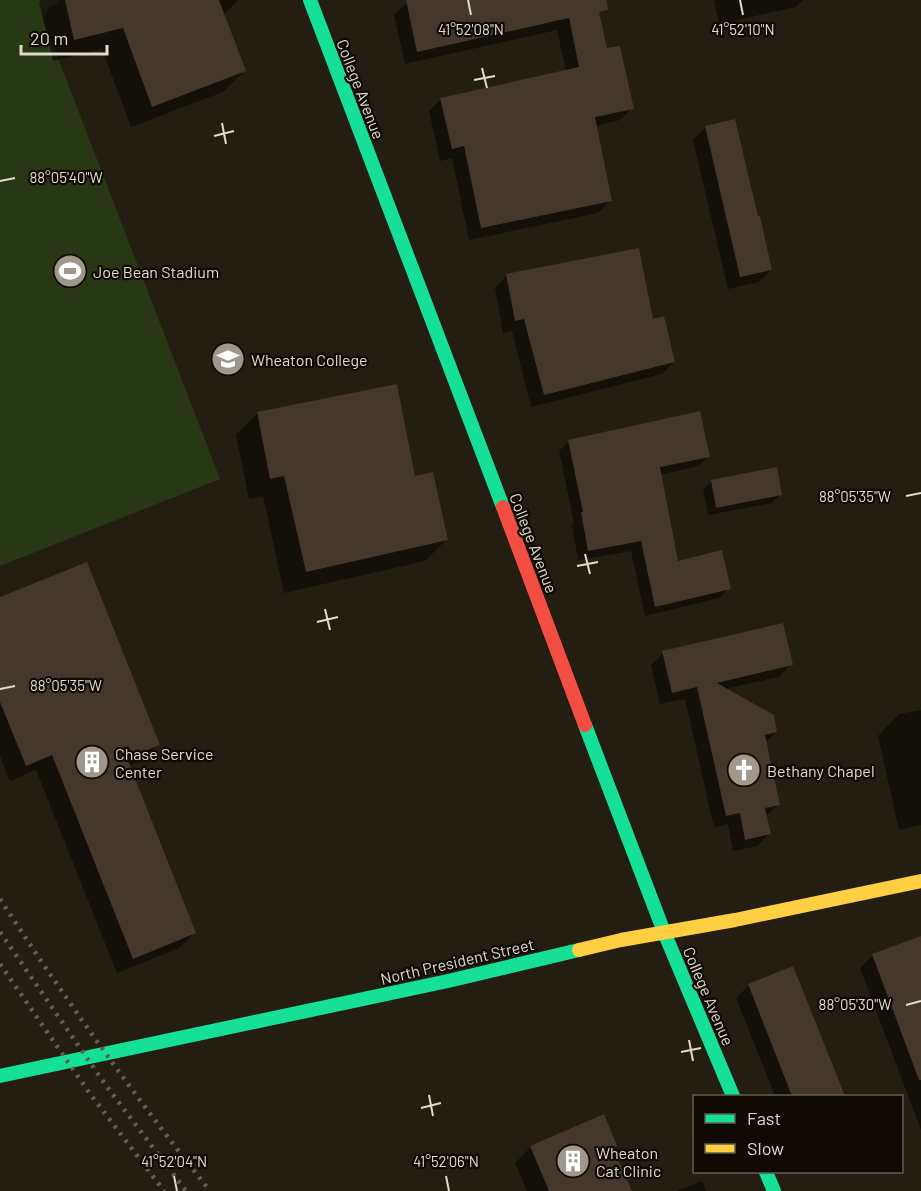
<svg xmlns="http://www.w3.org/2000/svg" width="921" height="1191" viewBox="0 0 921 1191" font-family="Barlow,sans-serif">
  <rect width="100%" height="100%" fill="#241d11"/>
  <path fill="#293814" d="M0,0h58l1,3 -10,4 -6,12 177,460 -220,87z"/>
  <path fill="#0007" d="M41,0h197l-15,15 21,56 -21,21 -92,35 -29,-78 -49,12 -14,-59z
    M420,0h175l11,50 26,58 -12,12 -24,6 15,74 -13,13 -129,27 -17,-82 -12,3 -11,-50 12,-12 125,-28 -9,-41 -152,34 -11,-49 13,-12z
    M714,0h89l-7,7 -77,17z
    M705,128l66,142 -12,12 -31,7 -35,-149z
    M507,275l144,46 23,41 -12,12 -131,33 -19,-76 -9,2 -8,-45z
    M258,413l156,65 32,62 -21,21 -141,32 -21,-97 -14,3 -13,-64z
    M569,441l140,15 -11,10 -38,9 17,87 52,26 -10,10 -74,18 -14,-65 -53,9 -6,-36 2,-2 -15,-71z
    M712,481l68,14 -8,8 -64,12 -5,-25z
    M0,598l158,146 -16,16 -14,6 66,167 -15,15 -62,25 -81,-203 -26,11 -10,-25z
    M663,653l128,11 -12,13 -54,12 51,43 -11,11 13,61 -13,13 4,17 -12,12 -24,5 -5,-27 -14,3 -29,-128 -25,5 -9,-39z
    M921,710v115l-22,5 -21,-94 21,-22z
    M916,939l5,9v182l-61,-162 12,-12z
    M792,968l51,128h-68l-39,-98 12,-12z
    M531,1147l81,2 18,42h-103l-12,-28z
    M702,1181l4,10h-29z"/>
  <path fill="#44372c" d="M65,0h154l27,71 -94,36 -29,-79 -49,12z
    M406,0h201l1,10 -9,2 8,36 13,-2 14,63 -39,8 17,84 -131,27 -17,-82 -12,3 -12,-51 139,-31 -10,-49 -152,34z
    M735,119l23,97h2l12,54 -32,7 -35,-151z
    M639,248l14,71 11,-3 11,46 -131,33 -20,-76 -9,2 -9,-47z
    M397,384l18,92 18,-4 15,68 -142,32 -22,-96 -14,3 -13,-67z
    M700,411l10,46 -50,10 18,94 44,-11 9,39 -76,18 -14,-66 -53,10 -7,-39h2l-15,-72z
    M777,467l5,28 -66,13 -5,-28z
    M87,562l73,183 -33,13 69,175 -63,26 -81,-204 -26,11 -26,-64v-105z
    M783,623l10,42 -76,18 57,32 3,17 -12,3 15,70 -15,3 6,26 -26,6 -5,-27 -14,3 -29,-129 -25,6 -10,-42z
    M921,936v144h-2l-47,-126z
    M793,966l52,130h-53l-44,-112z
    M604,1114l13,32 -4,2 19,43h-83l-19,-45z"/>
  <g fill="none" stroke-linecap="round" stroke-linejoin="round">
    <path stroke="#16e098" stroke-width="14" d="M310,0l193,507
      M585,725l79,207 69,164
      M0,1076l448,-95 131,-31
      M766,1172l8,19"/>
    <path stroke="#ffcf43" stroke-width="14" d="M579,950l42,-10 114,-20 186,-39"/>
    <path stroke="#f24e42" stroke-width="14" d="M503,507l82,218"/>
    <path stroke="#605e57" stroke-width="4.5" stroke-dasharray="3 6" stroke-linecap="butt" d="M0,899c65,100 135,198 210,292
      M0,932l107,155 79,104
      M0,964l88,127 76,100"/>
  </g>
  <path fill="none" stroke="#e1d9cc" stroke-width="2" d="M468,0l3,15M740,0l3,15M482,68l5,20M474,80l21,-4M222,123l4,21M214,136l20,-5M0,181l15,-3M906,496l15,-3M585,554l5,20M577,566l21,-4M325,609l5,21M317,622l21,-5M0,689l15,-3M906,1005l15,-4M689,1040l4,21M681,1052l20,-4M429,1095l4,21M421,1108l20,-5M174,1176l3,15M446,1176l3,15"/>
  <defs>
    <symbol id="stadium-disc" viewBox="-11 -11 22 22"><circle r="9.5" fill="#9f978b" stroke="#0f0a03"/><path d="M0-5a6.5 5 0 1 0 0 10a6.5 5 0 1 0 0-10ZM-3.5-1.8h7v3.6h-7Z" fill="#fff"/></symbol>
    <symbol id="university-disc" viewBox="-11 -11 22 22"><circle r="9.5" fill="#9f978b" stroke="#0f0a03"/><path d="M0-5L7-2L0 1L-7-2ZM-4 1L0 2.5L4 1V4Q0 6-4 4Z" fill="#fff"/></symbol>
    <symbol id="building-disc" viewBox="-11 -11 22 22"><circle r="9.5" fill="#9f978b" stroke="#0f0a03"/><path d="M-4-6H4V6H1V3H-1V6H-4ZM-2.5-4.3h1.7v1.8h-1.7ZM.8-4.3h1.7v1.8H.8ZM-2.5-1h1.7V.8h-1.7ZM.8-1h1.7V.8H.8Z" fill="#fff"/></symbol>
    <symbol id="church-disc" viewBox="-11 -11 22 22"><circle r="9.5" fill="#9f978b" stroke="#0f0a03"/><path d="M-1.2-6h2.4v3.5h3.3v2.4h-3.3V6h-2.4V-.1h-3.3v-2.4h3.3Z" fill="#fff"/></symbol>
  </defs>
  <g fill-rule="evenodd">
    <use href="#stadium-disc" x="51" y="252" width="38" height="38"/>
    <use href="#university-disc" x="209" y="340" width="38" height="38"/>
    <use href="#building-disc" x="73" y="743" width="38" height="38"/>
    <use href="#church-disc" x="725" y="751" width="38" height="38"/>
    <use href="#building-disc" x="554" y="1142" width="38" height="38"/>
  </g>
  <g text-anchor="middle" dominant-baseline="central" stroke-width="4.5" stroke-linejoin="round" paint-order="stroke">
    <g font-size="16" fill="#e1d9cc" stroke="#0f0a03">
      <text transform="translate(361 89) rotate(69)">College Avenue</text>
      <text transform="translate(534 543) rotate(69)">College Avenue</text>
      <text transform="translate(457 961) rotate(-13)">North President Street</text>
      <text transform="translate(709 996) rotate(67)">College Avenue</text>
    </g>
    <g font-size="16" fill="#e1d9cc" stroke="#0f0a03" text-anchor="start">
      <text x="93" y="271">Joe Bean Stadium</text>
      <text x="251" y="359">Wheaton College</text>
      <text x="115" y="753">Chase Service<tspan x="115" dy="18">Center</tspan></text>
      <text x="767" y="770">Bethany Chapel</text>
      <text x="596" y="1152">Wheaton<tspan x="596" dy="18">Cat Clinic</tspan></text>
    </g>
  </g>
  <g font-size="15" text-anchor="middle" fill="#e1d9cc" stroke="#0f0a03" stroke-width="4.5" stroke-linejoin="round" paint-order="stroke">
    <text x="471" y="35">41°52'08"N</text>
    <text x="743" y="35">41°52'10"N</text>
    <text x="66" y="183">88°05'40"W</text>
    <text x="855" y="502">88°05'35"W</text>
    <text x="66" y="691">88°05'35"W</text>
    <text x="855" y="1010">88°05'30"W</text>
    <text x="174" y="1167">41°52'04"N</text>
    <text x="446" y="1167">41°52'06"N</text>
  </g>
  <rect x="693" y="1095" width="210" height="78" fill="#0f0a03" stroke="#635d53" stroke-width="1.5"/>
  <rect x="705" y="1114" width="30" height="9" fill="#16e098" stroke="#635d53" stroke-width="1.5"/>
  <text x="747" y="1125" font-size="18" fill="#e1d9cc">Fast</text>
  <rect x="705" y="1144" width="30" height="9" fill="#ffcf43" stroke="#635d53" stroke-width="1.5"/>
  <text x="747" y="1155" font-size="18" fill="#e1d9cc">Slow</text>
  <path d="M21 45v9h86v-9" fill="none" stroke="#e1d9cc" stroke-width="3"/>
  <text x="30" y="45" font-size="18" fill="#e1d9cc" stroke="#0f0a03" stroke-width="4.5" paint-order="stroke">20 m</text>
</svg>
